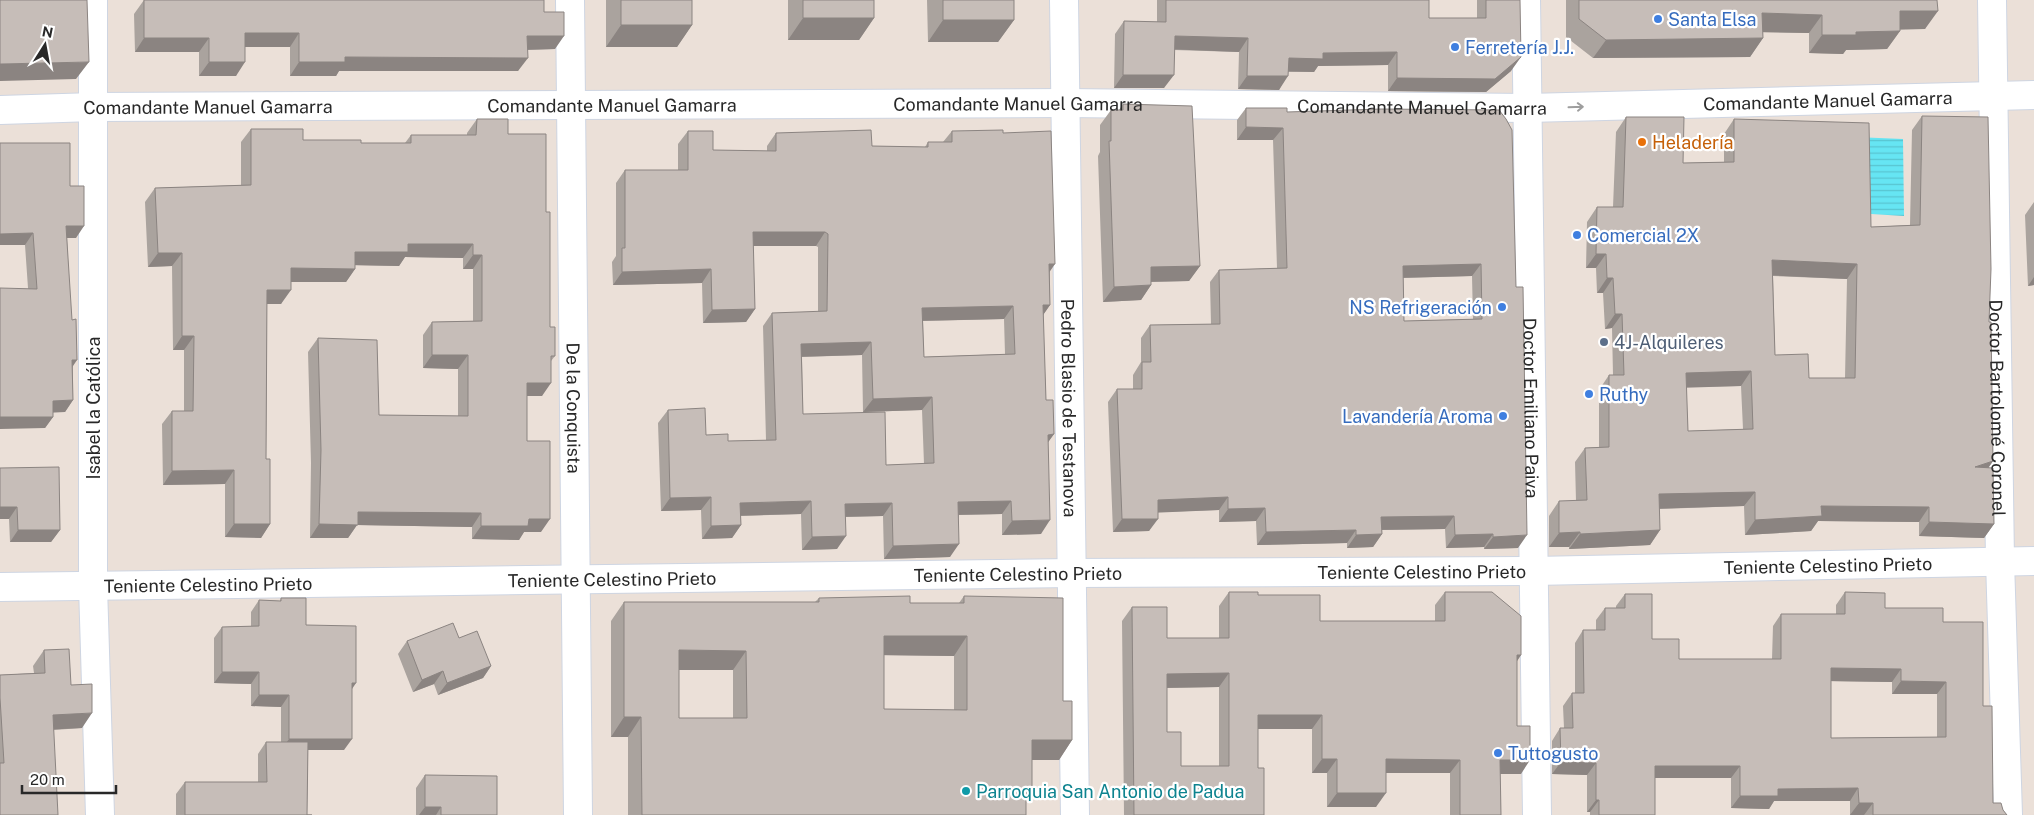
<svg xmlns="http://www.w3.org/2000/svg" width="2034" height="815" viewBox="0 0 2034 815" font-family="'Public Sans',sans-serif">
  <defs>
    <pattern id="water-rules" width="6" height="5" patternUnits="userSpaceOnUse" patternTransform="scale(1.25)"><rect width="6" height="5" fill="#66e5f3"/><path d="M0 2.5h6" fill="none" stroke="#58c4d0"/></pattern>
  </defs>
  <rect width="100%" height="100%" fill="#ebe0d8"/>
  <path fill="url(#water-rules)" d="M1855,137l48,2 1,77 -49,-3z"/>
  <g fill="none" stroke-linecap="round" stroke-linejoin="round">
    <defs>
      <g id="minor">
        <path d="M93,0v586l7,229"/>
        <path id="s1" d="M570,0l8,815"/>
        <path id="s2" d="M1064,0l11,815"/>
        <path id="s3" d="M1526,0l11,815"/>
        <path id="s4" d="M1992,0l8,561 8,254"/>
        <path id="s5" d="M0,110l94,-3 972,-4 462,5 506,-13"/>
        <path id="s6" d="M0,587l1071,-14 463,-2 500,-10"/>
      </g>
    </defs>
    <use href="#minor" stroke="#ced5e2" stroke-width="30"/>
    <use href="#minor" stroke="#fff" stroke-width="28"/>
  </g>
  <path fill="#aaa39e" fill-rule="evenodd" d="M144,0h400v12l11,37 -28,1 -9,21h-179l-3,5h-46v-29h-45l-9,29h-37v-24h-64l-1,-38z
    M606,0h86v25l-15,22h-71z
    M788,0h86v18l-15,22h-71z
    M927,0h87v20l-16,22h-70z
    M1157,0h272v18h48v-18h43l-9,71 -25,21 -98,-1v-26l-70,1 -4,6h-26l-9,18 -41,-1 1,-37 -65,-2 -10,38h-50l1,-54 9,-13 33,1z
    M1566,0h371l-12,29h-25v2l-13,18 -41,1 -3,4 -34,-1v-20l-46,-1v6l-13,19 -157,1 -27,-21z
    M1123,104l77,162 -11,15 -38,1v3l-10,15 -38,2 -5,-146 2,-4v-27l11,-15h8z
    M1246,108l41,4 212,-2 19,438 -34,1v-2l-38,1 -1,-19 -63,1v4l-9,13 -26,1v-5l-90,2 -1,-24 -37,1v-12l-61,2 -9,19 -36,1 -5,-130 9,-13h16v-14l8,-13v-24l9,-13 61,-1 -1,-42 9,-12 58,-2 -4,-128h-36v-20zM1472,276l1,43 -69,2 -1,-43z
    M1922,116l67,206 4,139 -4,6 5,57 -10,14 -65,-2v-14l-101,-1 -7,10 -66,4 -1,-29 -85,3 1,21 -10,15 -81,4v-2h-20v-31l10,-15h17l-1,-39 10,-14 14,-1v-57l10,-15h4l-1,-47 -7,1 -2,-36h-6l-1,-25h-10l1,-46 10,-15h16l3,-75 10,-15 57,46 41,-1v-28l10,-15 137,108 39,-2 2,-95zM1773,276l74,3 -2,99h-36l-34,-23zM1741,386l2,43 -55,2 -2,-44z
    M477,119l31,15 38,78 4,115 5,29 -4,5 -9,35h-15v45l14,91h-17l-5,8 -47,-1v-12l-115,-2 -9,13h-38l1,-75 -3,-111 10,-14 61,77 79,1v-47l-35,-1v-33l9,-13 41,-1v-52h-10v-11l-58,-1 -6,9 -44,-1v4l-9,13h-55l-10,22h-14l-1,155 4,65 -9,14 -36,-1v-53l-62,1 -1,-61 10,-13h12v-61h-11l-1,-84 -24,1 -3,-65 10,-14 86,-3v-43l10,-13 52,11 58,3h44l6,-8h56v-2z
    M688,131l25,19 54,1v-5l9,-13 96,13 53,1 3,-5h15l9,-11 51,2 47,139v33l-7,10 3,85 8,34 -6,8 -7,92 -39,1v-21l-43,1 -9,42 -66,2 -1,-43 -38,1 -8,32 -35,1 -1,-36 -60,2v9l-9,13 -30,1 -1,-29 -40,1 -3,-88 10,-13 38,25 22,6 38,-1 -3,-114 9,-13 46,-1v-65l-2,-1h-63l2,63 -9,13 -43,1 -1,-40 -89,2 -1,-23 4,-6v-73l9,-13h53v-26zM1004,319l1,35 -81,3 -1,-36zM862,355l1,57 59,-2 2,54 -38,1 -83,-51 -1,-57z
    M0,143l70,43 6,52h-9l6,129v33l-8,12h-12v5l-8,11 -17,-140 -3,-43h-25z
    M2034,202v83l-6,1 -3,-71z
    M0,468l60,62 -9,12h-41l-1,-23z
    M1229,592l29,3 62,26h115v-16l10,-13 76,63 -4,5v66l4,48h-21l1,41h-51v-42h-64l-10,34h-49v-34h-15v-44h-54v39l6,47h-140l-2,-194 10,-14 35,31h52v-32zM1219,687v79h-38l-14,-34v-44z
    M1845,592l40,16 58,14 40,84 10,97 10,7 4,5h-157v-14h-76l-5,8 -38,-1v-30h-76v37h-65v-3h-3v-37l-35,-1v-33l8,-13h4l-1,-22 9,-13h3v-50l8,-13h13v-10l9,-12h11v-2l9,-12 27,45 27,20h93l1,-33 8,-12h55v-9zM1831,681l61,1v12h45v43l-106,1z
    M964,596l99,105 9,39 -13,20h-27v28l-6,8v19h-398v-78h-17v-116l13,-19h191l4,-4 91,5h49zM884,655l70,1v54l-70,-1zM679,670h54v48h-54z
    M281,598l25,27 46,64 -8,61h-36l-1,65h5h-136v-21l9,-12h73v-28l8,-12h15v-35l-30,-1v-22l-37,-1v-45l8,-11 29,-1v-14l8,-12 21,1z
    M459,638l32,28 -8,12 -45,17 -4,-11 -21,8 -15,-38 9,-13z
    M44,650l27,35 11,43 -28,2 -54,85v-140l34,-2 -1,-7z
    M425,775l72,40h-81v-27z"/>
  <path fill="#8b8481" d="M1900,11h38l-13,18 -38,1z
    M1762,13l60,2 -13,18 -59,-1z
    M803,18h71l-15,22h-71z
    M943,20h71l-16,22h-70z
    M621,25h71l-15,22h-71z
    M1900,31l-13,18 -41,1 -3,4 -34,-1 13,-18 34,-3z
    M245,33h54l-9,14h-54z
    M527,36h37l-9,13 -37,1z
    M1175,36l73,2 -9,14 -74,-3z
    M144,38h65l-10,14h-64z
    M1763,38l-13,19 -157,1 13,-18z
    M1397,52l-9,13 -70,1 -4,6 -35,-1 10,-13 34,-5z
    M345,57l183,1 -10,13h-179l-3,5h-46l9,-14z
    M1521,57l-10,14 -25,21 -98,-1 9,-13z
    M89,62l-13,17 -76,2v-17z
    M209,62h36l-9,14h-37z
    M1123,75h51l-10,13h-50z
    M1247,76h41l-9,14 -41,-1z
    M1246,127l37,1 -10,12h-36z
    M66,226h18l-8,12h-18z
    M753,232h72l-9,14h-72z
    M33,233l-8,12h-25v-11z
    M408,244h65l-10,14 -58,-1 -6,9 -53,-1 9,-13z
    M158,253h24l-10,13 -24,1z
    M1596,254h10l-10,14h-10z
    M473,255h9l-9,14h-10z
    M1772,260l85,4 -10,15 -85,-4z
    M1049,264h6l-9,13z
    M1481,264l-9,12 -78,2 9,-12z
    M1200,266l-11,15 -49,1 11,-15z
    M291,268l64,1 -9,13h-64z
    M711,269l-9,14 -89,2 9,-13z
    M2034,277v8l-6,1z
    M1607,278h6l-10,15h-6z
    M1151,285l-10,15 -38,2 11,-15z
    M267,290h24l-10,14h-23z
    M1043,305h7l-9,13z
    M1013,306l-9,13 -91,2 9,-13z
    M755,309l-9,13 -43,1 9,-13z
    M1615,314h7l-10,14 -7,1z
    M182,336h12l-10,14h-11z
    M871,342l-9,13 -70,2 9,-13z
    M432,355h36l-10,14 -35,-1z
    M72,360h5l-8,12z
    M1751,371l-10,15 -65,2 10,-15z
    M527,383h24l-9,13h-25z
    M932,397l-10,13 -59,2 10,-13z
    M73,400l-8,12 -20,1 8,-12z
    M0,417h53l-8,11 -45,1z
    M1054,434l-10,14 4,-13z
    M1993,461l-10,14 -8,-8z
    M234,470l-9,14 -62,1 9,-14z
    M1755,492l-11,14 -95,3 10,-15z
    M711,497l-10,13 -40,1 9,-13z
    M1228,497l-9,13 -70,3 9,-13z
    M811,501l-10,13 -70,2 9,-13z
    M1011,501l-9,13 -53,1 9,-13z
    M892,503l-9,13 -47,1 9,-13z
    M1821,506l108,1 -10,15 -101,-1 -7,10 -66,4 10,-15z
    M0,507h17l-8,12h-9z
    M1265,508l-9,13 -37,1 9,-13z
    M358,512l123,1 -9,14 -115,-2 -9,13h-38l9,-14z
    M1454,516l-9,13 -73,1 9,-13z
    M529,519h21l-9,13h-17l-5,8 -47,-1 9,-13z
    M1122,519h36l-9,12 -36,1z
    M1050,520l-9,14 -39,1 10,-14z
    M1929,522l65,2 -10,14 -65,-2z
    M234,524h36l-9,14 -36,-1z
    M741,525l-9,13 -30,1 9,-13z
    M18,530h42l-9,12h-41z
    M1356,530l-9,13 -90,2 9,-13z
    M1660,530l-10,15 -81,4 11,-15z
    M1580,532l-11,15h-20l10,-14z
    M1382,534l-9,13 -26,1 9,-13z
    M1493,534l-9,13 -38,1 9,-13z
    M1527,535l-9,13 -34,1 9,-12z
    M846,536l-9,13 -35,1 10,-13z
    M959,544l-9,13 -66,2 9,-13z
    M884,636h83l-13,20 -83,-1z
    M679,650l67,1 -13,19h-68z
    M1517,655h4l-9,14z
    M491,666l-8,12 -45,17 9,-12z
    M1831,668l70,1 -9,13 -69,-1z
    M443,671l-9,13 -21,8 9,-12z
    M222,672h37l-8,12 -37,-1z
    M1229,673l-10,14 -61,1 9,-14z
    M1901,681l45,1 -9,12h-45z
    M352,683h4l-8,12z
    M259,695h30l-8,12 -30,-1z
    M92,713l-10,15 -40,2 11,-15z
    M1258,715h64l-10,14h-63z
    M624,717h17l-13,20h-17z
    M289,739h63l-8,11h-63z
    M1032,740h40l-13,20h-41z
    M1322,759h15l-10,14h-15z
    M1386,759l74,1 -10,13h-74z
    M1500,760h30l-9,14h-31z
    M1561,762l35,1 -9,12 -35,-1z
    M1655,766h85l-9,12h-84z
    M1026,787l6,1 -14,19z
    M1858,788l-8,13h-76l-5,8 -38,-1 9,-12 38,-7z
    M1337,793h49l-10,14h-49z
    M1596,800h3l-9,12h-3z
    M1859,803h14l-9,12h-14z
    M425,807h16l-5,8h-17z"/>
  <path fill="#c6bdb8" stroke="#8b8481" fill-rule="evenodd" d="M0,0h87l2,62 -89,2z
    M144,0h400v12h20v24h-37l1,22 -183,-1v5h-46v-29h-54v29h-36v-24h-65z
    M621,0h71v25h-71z
    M803,0h71v18h-71z
    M943,0h71v20h-71z
    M1166,0h263v18h57v-18h34l1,57 -26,22 -98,-1v-26l-74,1v6l-34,-1 -1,18h-41l1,-38 -73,-2 -1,39h-51l1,-54 42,1z
    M1579,0h358l1,11h-38v20l-44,1v3h-34v-20l-60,-2 1,25 -157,2 -27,-21z
    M1123,104l69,2 8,160 -49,1v18l-37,2 -5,-146h2v-31h12z
    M1246,108h41v4l94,-3 118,1 7,9 6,11 4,157h7l4,248 -34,2v-3l-38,1 -1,-19 -73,1 1,17 -26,1v-5l-90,2 -1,-24 -37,1v-12l-70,3v19h-36l-5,-130h25v-27h9l-1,-37 70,-1 -1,-54 68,-2 -4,-140 -37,-1zM1481,264l1,55 -78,2 -1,-55z
    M1922,116l66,1 3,152 -2,53h2l2,139 -18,6 18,1 1,56 -65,-2v-15l-108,-1 1,10 -67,4v-28l-96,2 1,36 -80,4v-2l-21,1v-32l28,-1 -2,-52 24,-1v-72h15l-2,-61h-7l-2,-36h-6l-1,-24h-10l1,-47h26l3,-90h58l-1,46 51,-1v-43l135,4 2,104 49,-2zM1772,260l85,4 -2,114h-46l-1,-24 -33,1zM1751,371l2,58 -65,2 -2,-58z
    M477,119h31v15h38v78h4v115h5v29h-4v27h-24v58h23v78h-21l-1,7h-47v-13l-123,-1v13l-39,-1 2,-74 -3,-112 59,2 2,75 89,1v-61h-36v-33l50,-1v-66h-9v-11h-65v8h-53v17l-64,-1v22h-24l-1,169h4v65h-36v-54l-62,1v-60h21l1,-75h-12v-83h-24l-3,-65 96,-3v-56h52v11h58v3h50v-8h65z
    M871,130l1,16 56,1v-5h24v-11l51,-1v3l48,-2 4,133h-6l1,41h-7l3,95h7l1,34 -6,1 2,85 -38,1 -1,-20 -53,1 1,42 -66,2 -1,-43 -47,1 1,32 -34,1 -1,-36 -71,2 1,22 -30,1v-29l-41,1 -2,-88 37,-2 1,27 22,-1v7l48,-1 -4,-127 55,-2 1,-77 -3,-2h-72l2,77 -43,1 -1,-41 -89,3v-24h3v-78h63v-39h25v19l63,1v-18zM1013,306l2,48 -91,3 -2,-49zM871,342l2,57 59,-2 2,66 -48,2 -1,-53 -82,2 -2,-70z
    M0,143h70v43h14v40h-18l6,94 4,-1 1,41h-5l1,40 -20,1v16h-53v-129l37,1 -4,-56 -33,1z
    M59,467l1,63h-42l-1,-23h-17v-39z
    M1229,592h29v3h62v26h125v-29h47l29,24v39h-4v71h13v34h-30l1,55h-41v-55l-74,-1v34h-49v-34h-15v-44h-64v53h6v47h-130l-2,-208h35v31h62zM1229,673v93h-48v-34h-14v-58z
    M1845,592l40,1v15h58v14h40v84h9l1,97h8l2,7 4,5h-134v-12h-14l-1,-15 -80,1v7h-38v-30h-85v49h-56v-15h-3v-37l-35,-1 -1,-34h13l-1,-35h12l-1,-63h22v-22h20v-14h27v45h27v20h102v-45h64zM1831,668l70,1v12l45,1v55l-115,1z
    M910,596v7h54v-7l99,2v103h9v39h-40v48l-6,-1v28h-384l-1,-98h-17v-115h195v-4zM884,636h83v74l-83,-1zM679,650l67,1 1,67h-68z
    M281,598h25v27l50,1v57h-4v56h-63v-44h-30v-23h-37v-45l37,-1v-26l22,1z
    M453,623l6,15 18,-7 14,35 -44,17 -4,-12 -21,9 -15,-39z
    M69,649l2,36 21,-1v29l-39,2 5,100h-58v-52h4l-4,-65v-23l45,-2 -1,-23z
    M266,742h42l-1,73h5h-127v-33h82z
    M425,775l72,1v39h-56v-8h-16z"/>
  <defs><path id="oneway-shaft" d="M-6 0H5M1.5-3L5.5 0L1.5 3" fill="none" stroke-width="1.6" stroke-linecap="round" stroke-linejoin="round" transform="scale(1.25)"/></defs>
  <use stroke="#9e9e9e" href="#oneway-shaft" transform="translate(1576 107) rotate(-2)"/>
  <g fill="#3f7fe0" stroke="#fff" stroke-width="2">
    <circle cx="1658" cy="19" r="5"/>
    <circle cx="1455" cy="47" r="5"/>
    <circle cx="1577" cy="235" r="5"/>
    <circle cx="1502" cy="307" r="5"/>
    <circle cx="1589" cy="394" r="5"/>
    <circle cx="1503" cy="416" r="5"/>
    <circle cx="1498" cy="753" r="5"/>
  </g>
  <circle fill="#e8710a" stroke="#fff" stroke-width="2" cx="1642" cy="142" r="5"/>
  <circle fill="#5c6f8a" stroke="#fff" stroke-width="2" cx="1604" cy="342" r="5"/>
  <circle fill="#0f9aa8" stroke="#fff" stroke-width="2" cx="966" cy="791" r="5"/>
  <g text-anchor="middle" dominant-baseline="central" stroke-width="4.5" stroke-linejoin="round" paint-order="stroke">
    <g font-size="18" fill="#366cbe" stroke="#fff" text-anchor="start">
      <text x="1668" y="19">Santa Elsa</text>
      <text x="1465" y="47">Ferretería J.J.</text>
      <text x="1587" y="235">Comercial 2X</text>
      <text x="1492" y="307" text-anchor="end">NS Refrigeración</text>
      <text x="1599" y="394">Ruthy</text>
      <text x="1493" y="416" text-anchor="end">Lavandería Aroma</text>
      <text x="1508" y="753">Tuttogusto</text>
    </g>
    <g font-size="18" fill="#282828" stroke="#fff">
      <text stroke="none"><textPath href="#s5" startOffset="1828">Comandante Manuel Gamarra</textPath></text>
      <text stroke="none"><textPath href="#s5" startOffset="1018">Comandante Manuel Gamarra</textPath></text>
      <text stroke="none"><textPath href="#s5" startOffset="612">Comandante Manuel Gamarra</textPath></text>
      <text stroke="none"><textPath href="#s5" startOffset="1422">Comandante Manuel Gamarra</textPath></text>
      <text stroke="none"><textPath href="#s5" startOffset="208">Comandante Manuel Gamarra</textPath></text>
      <text stroke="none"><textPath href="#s3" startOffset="408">Doctor Emiliano Paiva</textPath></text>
      <text transform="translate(93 408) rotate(-90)">Isabel la Católica</text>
      <text stroke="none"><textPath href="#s1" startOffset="408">De la Conquista</textPath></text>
      <text stroke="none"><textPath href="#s2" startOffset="408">Pedro Blasio de Testanova</textPath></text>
      <text stroke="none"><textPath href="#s4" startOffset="408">Doctor Bartolomé Coronel</textPath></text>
      <text stroke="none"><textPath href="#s6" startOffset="1828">Teniente Celestino Prieto</textPath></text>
      <text stroke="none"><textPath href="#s6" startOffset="1422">Teniente Celestino Prieto</textPath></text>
      <text stroke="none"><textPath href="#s6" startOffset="1018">Teniente Celestino Prieto</textPath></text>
      <text stroke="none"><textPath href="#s6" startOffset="612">Teniente Celestino Prieto</textPath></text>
      <text stroke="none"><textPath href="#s6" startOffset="208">Teniente Celestino Prieto</textPath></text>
    </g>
    <g font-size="18" fill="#c56008" stroke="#fff" text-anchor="start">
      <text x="1652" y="142">Heladería</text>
    </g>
    <g font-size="18" fill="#4e5e75" stroke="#fff" text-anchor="start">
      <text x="1614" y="342">4J-Alquileres</text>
    </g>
    <g font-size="18" fill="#0d838f" stroke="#fff" text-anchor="start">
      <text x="976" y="791">Parroquia San Antonio de Padua</text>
    </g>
  </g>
  <g transform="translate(45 45) rotate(11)" stroke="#ffffff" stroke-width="4" paint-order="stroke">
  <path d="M0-4L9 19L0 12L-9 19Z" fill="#282828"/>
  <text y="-8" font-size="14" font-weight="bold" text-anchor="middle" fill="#282828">N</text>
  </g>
  <path d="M22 785v8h94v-8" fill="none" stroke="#282828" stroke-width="2.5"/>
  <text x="30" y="785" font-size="15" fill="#282828" stroke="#ffffff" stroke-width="4" paint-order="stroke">20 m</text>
</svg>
